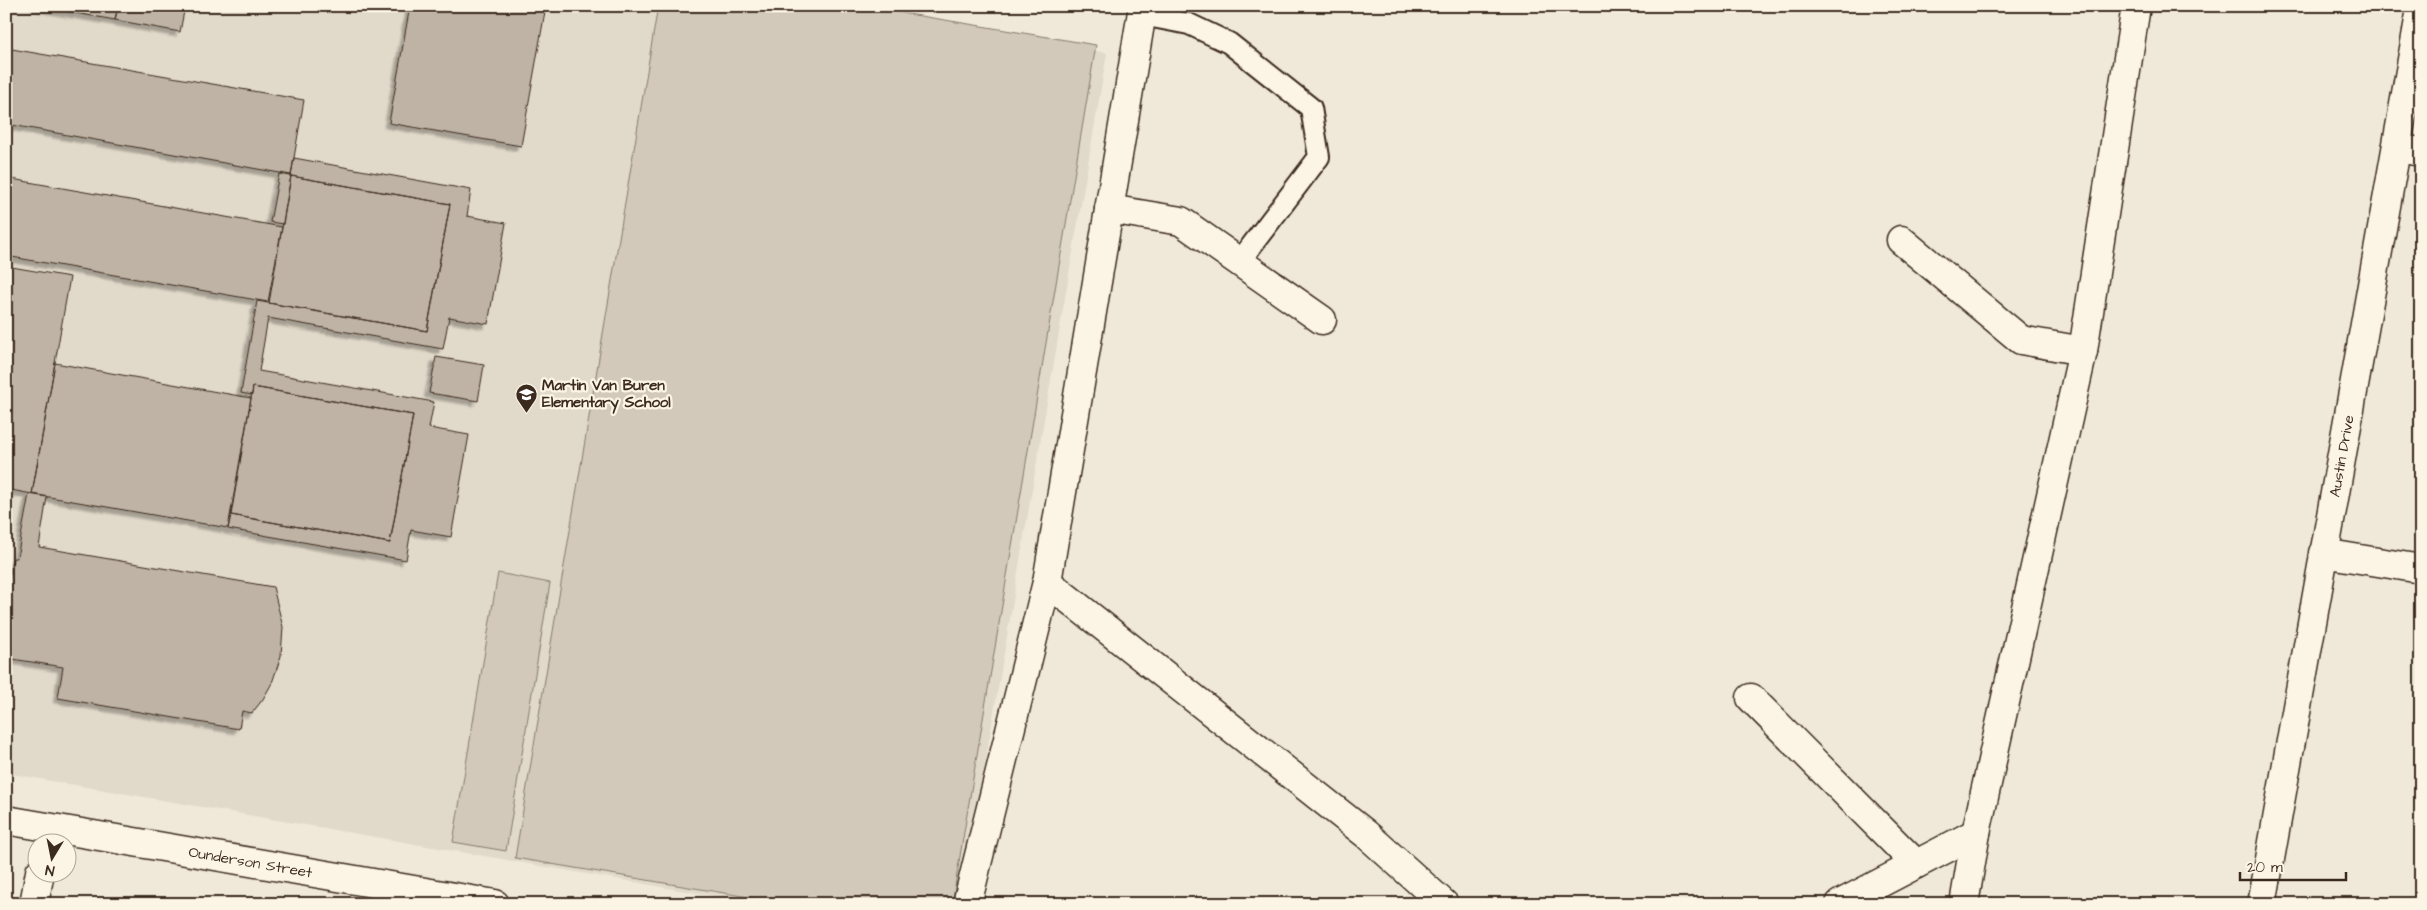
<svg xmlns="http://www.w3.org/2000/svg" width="2427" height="910" viewBox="0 0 2427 910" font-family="'Architects Daughter',sans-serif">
  <defs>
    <filter id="shadow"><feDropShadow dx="-4.5" dy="4.5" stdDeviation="1" flood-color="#0004"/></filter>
  </defs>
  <rect width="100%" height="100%" fill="#f0e9d9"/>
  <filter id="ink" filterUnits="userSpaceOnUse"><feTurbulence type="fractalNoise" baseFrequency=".02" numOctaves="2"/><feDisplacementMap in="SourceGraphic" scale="10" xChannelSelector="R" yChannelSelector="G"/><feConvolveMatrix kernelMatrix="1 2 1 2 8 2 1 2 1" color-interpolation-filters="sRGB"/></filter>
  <g filter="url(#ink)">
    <path fill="#e1d9c9" d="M6,6h834l267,47 -146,851h-201l-754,-131z"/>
    <path fill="#d2c9ba" stroke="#867a6c" d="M658,6h202l236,39 -144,859h-162l-275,-46z
      M498,573l52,10 -44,268 -53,-9z"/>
    <path fill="#beb3a4" stroke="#3b2a1e" filter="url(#shadow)" d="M35,6h83l-3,14z
      M118,6h67l-5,26 -65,-12z
      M410,6h136l-25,140 -132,-23z
      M6,48l298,52 -13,75 -285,-51z
      M294,158l177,32 -4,26 39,7 -18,101 -39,-7 -6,32 -175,-31 -9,53 175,31 -5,26 40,7 -18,102 -40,-7 -5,30 -178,-31 3,-14 159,28 23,-128 -160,-28 -1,8 -11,-2 16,-92 170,30 23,-127 -159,-28 -8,48 -13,-2 9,-48 12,2z
      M291,176l159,28 -23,127 -158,-28z
      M6,178l276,49 -14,75 -262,-46z
      M6,266l64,11 -38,217 -26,-5z
      M436,357l48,8 -6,36 -49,-8z
      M55,363l196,35 -23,130 -196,-34z
      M253,387l160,28 -23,128 -159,-28z
      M29,494l18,3 -8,50 234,40 10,40 -2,29 -9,27 -9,16 -11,14 -10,-2 -3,18 -181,-31 5,-31 -57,-9v-62l7,-38h4z"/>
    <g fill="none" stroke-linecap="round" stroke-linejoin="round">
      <defs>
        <path id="service" d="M1142,15l47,9 40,19 82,65 8,49 -80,105"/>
        <g id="minor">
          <path d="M2397,148l24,4"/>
          <path d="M1109,209l72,12 141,99"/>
          <path d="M1901,240l120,100 62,11"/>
          <path d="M2323,553l98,16"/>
          <path d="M1047,582l319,252 78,70"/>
          <path d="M1751,698l165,166"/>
          <path id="s1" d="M6,820l489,84"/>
          <path d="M34,904l6,-32"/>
          <path d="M967,904l80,-322 96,-576"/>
          <path d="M1840,904l136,-71"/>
          <path d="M1964,904l12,-71 107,-482 53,-345"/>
          <path id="s2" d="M2262,904l159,-895"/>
        </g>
      </defs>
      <use href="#service" stroke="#3b2a1e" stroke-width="24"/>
      <use href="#minor" stroke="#3b2a1e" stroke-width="31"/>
      <use href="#service" stroke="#fcf5e5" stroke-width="20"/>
      <use href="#minor" stroke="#fcf5e5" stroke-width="28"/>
    </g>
  </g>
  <defs>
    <symbol id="school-pin" viewBox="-11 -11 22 30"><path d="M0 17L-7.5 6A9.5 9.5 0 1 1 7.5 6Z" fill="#3b2a1e" stroke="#fcf5e5"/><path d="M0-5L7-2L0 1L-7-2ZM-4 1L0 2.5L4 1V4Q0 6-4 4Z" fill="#fff"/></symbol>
  </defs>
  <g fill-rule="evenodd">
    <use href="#school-pin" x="514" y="382" width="25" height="34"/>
  </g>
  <g text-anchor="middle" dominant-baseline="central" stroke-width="4.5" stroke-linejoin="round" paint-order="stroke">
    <g font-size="15" font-weight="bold" fill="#3b2a1e" stroke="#fcf5e5" text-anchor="start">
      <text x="542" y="385">Martin Van Buren<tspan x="542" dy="17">Elementary School</tspan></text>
    </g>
    <g font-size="15" fill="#3b2a1e" stroke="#fcf5e5">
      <text stroke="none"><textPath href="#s2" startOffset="455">Austin Drive</textPath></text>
      <text stroke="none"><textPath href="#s1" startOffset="248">Ounderson Street</textPath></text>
    </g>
  </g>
  <rect width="2427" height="910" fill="none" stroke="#fcf5e5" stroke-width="25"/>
  <rect x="12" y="12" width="2402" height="885" fill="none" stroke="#3b2a1e" stroke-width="2" filter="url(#ink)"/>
  <g transform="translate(52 858) rotate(190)"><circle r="24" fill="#fcf5e5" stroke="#afa495"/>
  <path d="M0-4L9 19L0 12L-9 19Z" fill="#3b2a1e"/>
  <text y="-8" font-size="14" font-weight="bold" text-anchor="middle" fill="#3b2a1e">N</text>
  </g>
  <path d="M2240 872v8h106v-8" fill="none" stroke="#3b2a1e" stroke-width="2.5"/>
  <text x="2247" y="872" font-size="15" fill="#3b2a1e" stroke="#fcf5e5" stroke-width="4" paint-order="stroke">20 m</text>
</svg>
